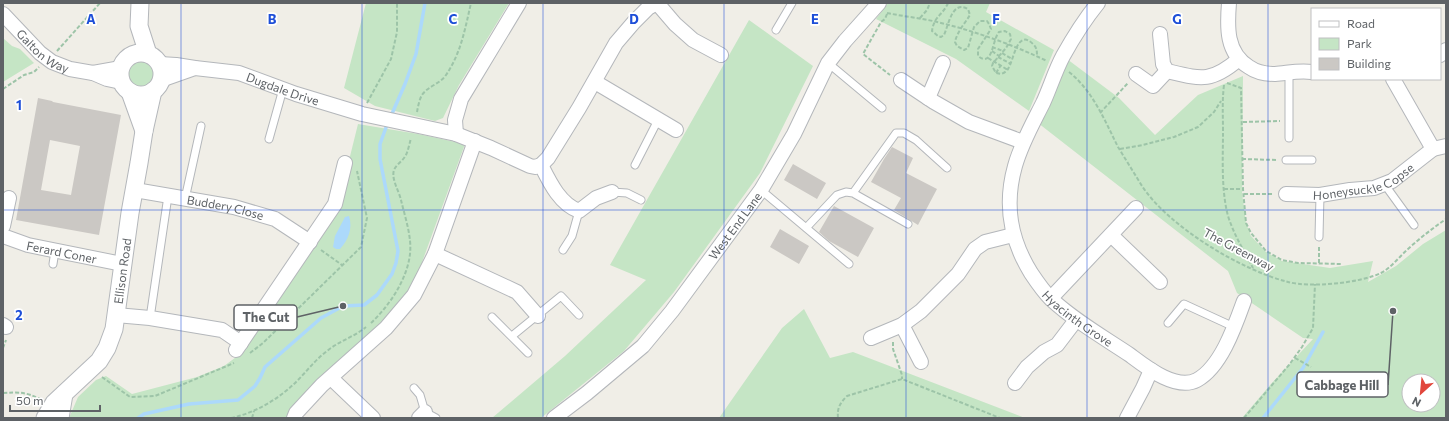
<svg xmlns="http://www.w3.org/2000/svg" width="1449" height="421" viewBox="0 0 1449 421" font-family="Commissioner,sans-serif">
  <rect width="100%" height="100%" fill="#f0eee7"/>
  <path fill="#c5e5c5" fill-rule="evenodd" d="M366,3h143l-50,82 -16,33 -8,3 -60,-15 -31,-18z
    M888,3h102l-4,9 68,38 -25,61 -73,-52 -80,-40z
    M749,20l64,46 -53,107 -86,119 -50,59 -83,67h-49l73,-62 81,-76 -36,-15z
    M3,38l9,8 8,3 14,14 -31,19z
    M1067,59l52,39 36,37 43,-40 45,-19 -1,117 4,30 5,13 15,16 16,9 48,7 43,-7 -5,21 28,-16 27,-22 23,-14v188h-204l29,-34 42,-45 -10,-1 -66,-45 -9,-22 -190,-148zM1409,381h24v24h-24z
    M127 74a14 14 0 1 1 28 0a14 14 0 1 1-28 0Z
    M358,124l60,10 47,10 -52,143 -31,36 -92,95h-221l9,-21 18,-17 10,-4 26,18 65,-17 27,-11 19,-14 88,-131 6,-12z
    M804,309l26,49 23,-6 172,66h-306l63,-90z"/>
  <path fill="#acd9fb" d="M349,216c4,13 -1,24 -9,33h-4l-3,-2 2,-11 10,-19z"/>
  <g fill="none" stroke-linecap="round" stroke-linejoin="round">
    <path stroke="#acd9fb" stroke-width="3.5" d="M391,116l14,-32 11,-30 9,-51
      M138,418l6,-4 45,-10 49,-4 17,-14 5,-8 5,-11 56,-49 22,-12 21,-1 13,-10 15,-21 4,-11 2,-12 -18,-92v-15l8,-22
      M1263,418l40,-50 20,-36"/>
  </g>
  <path fill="#cbc8c4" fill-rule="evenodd" d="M38,98l14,3 1,1 68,13 -22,120 -83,-15zM50,140l30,6 -9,49 -30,-5z
    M892,147l21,11 -7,15 31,16 -19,36 -24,-15 7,-12 -30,-16 13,-23z
    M793,164l33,19 -9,16 -33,-19z
    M834,206l40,22 -16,29 -29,-16 -10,-9z
    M780,229l29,17 -10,18 -29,-17z"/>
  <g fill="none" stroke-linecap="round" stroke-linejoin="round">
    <defs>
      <path id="service" d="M776,30l16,-27
        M828,63l54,45
        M1289,138v-66
        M269,139l14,-50
        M1286,160h26
        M635,165l23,-45
        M1385,185l29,40
        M761,190l88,74
        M612,192l15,1 14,7
        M853,193l43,-60h8l12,7 31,28
        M185,199l16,-73
        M806,228l31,-33 9,-3 7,1 55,31
        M1319,237l1,-42
        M563,250l9,-14 7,-25
        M53,264l2,-13
        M492,317l36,36
        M150,318l18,-122
        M1168,323l16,-19 50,23
        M512,336l49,-40 18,19
        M414,388l6,7 5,17 11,6"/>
      <g id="minor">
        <path d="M657,3l18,21 18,16 28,15"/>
        <path id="s1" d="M1098,3c-13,16 -25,35 -35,53 -8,15 -13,32 -20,47 -10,20 -22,41 -28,63 -11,39 -5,73 16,107 6,9 12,18 20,26 24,22 52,38 79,56 16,12 46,36 67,25 24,-13 38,-54 47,-79"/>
        <path d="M1229,3c-2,24 -3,50 20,64 7,5 17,7 26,7 13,-1 24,-4 37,-2"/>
        <path id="s2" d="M3,14l37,39 12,9 18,7 23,4 14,6 14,3"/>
        <path d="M1160,34l3,30 4,7c34,8 44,12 72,-12"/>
        <path d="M1440,55l6,-5"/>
        <path id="s3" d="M160,64l16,1 19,3 44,5 57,21 66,20 94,20 35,14 39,18 5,1 6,-2 7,-7 31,-50 37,-65 18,-21 14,-14 9,-5"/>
        <path d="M93,73l28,-5"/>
        <path d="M1136,74l17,12 14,-15"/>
        <path d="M1393,79l40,70 13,-3"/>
        <path d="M161,80l34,-12"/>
        <path d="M901,80l33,22 35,20 54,20"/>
        <path d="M595,82l81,48"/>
        <path d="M928,98l15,-35"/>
        <path d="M456,134l-1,-14 6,-21 58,-96"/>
        <path d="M541,165c9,18 19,39 38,46l17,-13 16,-6"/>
        <path id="s4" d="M135,190l99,17 41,12 35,23"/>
        <path id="s5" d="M1286,194l34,1 30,-5 24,-2 18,-7 41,-32"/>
        <path d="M3,226l6,-28"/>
        <path d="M1111,235l49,47"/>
        <path id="s6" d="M3,236l25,9 94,19"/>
        <path d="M435,254l82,38 21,24"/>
        <path d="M1051,298l85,-90"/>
        <path d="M116,315l34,3 72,12 19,13"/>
        <path d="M3,325l3,2"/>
        <path d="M902,325l19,37"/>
        <path d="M871,338l31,-13 19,-14 37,-37 17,-25 10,-7 28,-7"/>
        <path d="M236,350l99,-146 10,-41"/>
        <path d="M331,378l42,40"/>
        <path d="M1015,383l12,-16 8,-7 9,-8 13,-7 19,-25"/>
        <path d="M294,418l2,-5 26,-28 64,-57 28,-33 21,-41 40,-113"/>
        <path d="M419,418l6,-6"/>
        <path id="s7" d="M554,418l33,-25 56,-47 29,-35 89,-121 33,-56 34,-71 17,-22 34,-38"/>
        <path d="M1127,418l16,-30 8,-18"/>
      </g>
      <g id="tertiary">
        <path d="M140,3l-1,23 9,28"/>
        <circle cx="141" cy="74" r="21"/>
        <path d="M130,92l14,39"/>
        <path id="s8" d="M45,418l9,-15 45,-42 8,-13 7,-19 16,-116 9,-50 5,-32 9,-40"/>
        <path d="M60,418l4,-24"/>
      </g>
    </defs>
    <use href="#service" stroke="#b4b7bb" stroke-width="9"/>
    <use href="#minor" stroke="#b4b7bb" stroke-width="16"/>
    <use href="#tertiary" stroke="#b4b7bb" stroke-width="19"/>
    <path stroke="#9dc4a8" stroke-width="2" stroke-dasharray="4 2" stroke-linecap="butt" d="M948,3c-5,12 -14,13 -16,28l6,5 3,1 3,-2c5,-11 8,-35 24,-26l2,6c-5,8 -13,17 -15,27l2,4 7,4 4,-2 6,-21 6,-6h7l2,3 2,5 -13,20v7c15,12 14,-16 21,-24l6,-1 5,3 1,5 -5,9 -13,15 -1,3 4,7 5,1c3,-1 6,-3 7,-5 6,-9 9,-41 25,-25 4,4 4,7 4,12
      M887,13c15,3 31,5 46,8 39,9 78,23 114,40
      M887,14l-2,5 -4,3 -18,32 27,21
      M920,18l7,-8 3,-7
      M992,47l11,4
      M57,51l43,-48
      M992,51l7,5
      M1002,53l10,6
      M998,57l13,7
      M988,58l20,12
      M1069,72c24,19 36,49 49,75 8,13 16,26 24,39 27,41 99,84 146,96 23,6 72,1 93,-9 11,-6 18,-16 27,-24 12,-11 25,-21 38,-30
      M996,73l5,-8
      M1227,83l14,5 2,101 3,34 5,10 15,18 16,9 16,3 43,1
      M1224,85c-2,16 -1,30 -1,46 0,28 -2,58 5,85 6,19 16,35 25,52
      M3,89l21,-14 10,-3 5,-5
      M367,103l24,-44 6,-27v-29
      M417,112c1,-5 2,-12 5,-17 6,-9 18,-11 24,-20 15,-22 19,-46 25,-72
      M1100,113l28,-30
      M1243,122l37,-1
      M1120,149l23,-4 31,-8 24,-10 16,-15 7,-11
      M1242,159l35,1
      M1224,189h19
      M1244,194h29
      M321,250l21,15
      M1319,263v-18
      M371,323c18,-17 36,-43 39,-69 2,-17 -5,-37 -9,-54 -2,-9 -10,-21 -7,-30 2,-5 7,-8 10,-12 4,-5 5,-13 7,-20
      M893,342v7l9,26v4
      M3,348l3,-8
      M250,353l13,-10 98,-96 6,-29 -10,-47
      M1295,358l16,9
      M102,377l28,20 25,-1 79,-33
      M3,393c16,-1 23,-1 37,6
      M231,418c24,-5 48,-19 66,-37 10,-10 18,-21 30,-30 12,-10 27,-14 39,-24
      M252,418l2,-7
      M838,418c-1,-10 2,-15 9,-22l55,-17 98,39
      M1244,418l45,-53 13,-18 11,-19 2,-44"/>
    <use href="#service" stroke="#fff" stroke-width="7"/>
    <use href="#minor" stroke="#fff" stroke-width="14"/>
    <use href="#tertiary" stroke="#fff" stroke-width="17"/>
  </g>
  <path fill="none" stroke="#1d4ed8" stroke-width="1" stroke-opacity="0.55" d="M181,3v415M362,3v415M543,3v415M724,3v415M906,3v415M1087,3v415M1268,3v415M3,210h1443"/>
  <g text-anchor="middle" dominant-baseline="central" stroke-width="3.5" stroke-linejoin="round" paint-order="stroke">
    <g font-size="12" fill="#5e6266" stroke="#fff">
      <text stroke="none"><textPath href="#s2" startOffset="55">Galton Way</textPath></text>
      <text stroke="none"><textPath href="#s3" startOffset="126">Dugdale Drive</textPath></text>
      <text stroke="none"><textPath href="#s5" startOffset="80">Honeysuckle Copse</textPath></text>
      <text stroke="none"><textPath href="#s4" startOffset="92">Buddery Close</textPath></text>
      <text stroke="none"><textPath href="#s7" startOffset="266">West End Lane</textPath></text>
      <text transform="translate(1239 249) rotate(28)">The Greenway</text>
      <text stroke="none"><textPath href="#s6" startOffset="61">Ferard Coner</textPath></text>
      <text stroke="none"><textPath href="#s8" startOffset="173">Ellison Road</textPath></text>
      <text stroke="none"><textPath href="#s1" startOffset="361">Hyacinth Grove</textPath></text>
    </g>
  </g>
  <g font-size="13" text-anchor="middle" font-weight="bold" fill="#1d4ed8" stroke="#fff" stroke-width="3.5" stroke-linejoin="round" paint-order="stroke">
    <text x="91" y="24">A</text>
    <text x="272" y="24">B</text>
    <text x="453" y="24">C</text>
    <text x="634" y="24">D</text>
    <text x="815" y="24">E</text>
    <text x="996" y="24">F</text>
    <text x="1177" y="24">G</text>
    <text x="19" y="110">1</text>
    <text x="19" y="320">2</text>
  </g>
  <path fill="none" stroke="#5e6266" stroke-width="1.5" d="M343 306L297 317M1393 311L1388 385"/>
  <g fill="#5e6266" stroke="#fff" stroke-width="1.5">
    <circle cx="343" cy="306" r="4"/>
    <circle cx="1393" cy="311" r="4"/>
  </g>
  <g fill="#fff" stroke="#5e6266" stroke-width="1.5">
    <rect x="234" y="305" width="63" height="25" rx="4"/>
    <rect x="1297" y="372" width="91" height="25" rx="4"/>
  </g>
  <g font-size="13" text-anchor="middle" font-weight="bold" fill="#5e6266">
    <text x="266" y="322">The Cut</text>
    <text x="1342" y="390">Cabbage Hill</text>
  </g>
  <rect width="1449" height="421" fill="none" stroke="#5e6266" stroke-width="8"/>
  <rect x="1311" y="8" width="130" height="72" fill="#ffffff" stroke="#bfc0c2"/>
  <rect x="1319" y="21" width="20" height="6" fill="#ffffff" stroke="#bfc0c2"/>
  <text x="1347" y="28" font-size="12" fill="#5e6266">Road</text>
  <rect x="1319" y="38" width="20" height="12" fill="#c5e5c5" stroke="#bfc0c2"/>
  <text x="1347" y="48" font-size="12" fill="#5e6266">Park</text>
  <rect x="1319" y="58" width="20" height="12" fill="#cbc8c4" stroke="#bfc0c2"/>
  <text x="1347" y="68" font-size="12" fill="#5e6266">Building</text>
  <g transform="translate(1421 393) rotate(207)"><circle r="19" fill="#ffffff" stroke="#bfc0c2"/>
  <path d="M0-3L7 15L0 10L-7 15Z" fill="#e1463c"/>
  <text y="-6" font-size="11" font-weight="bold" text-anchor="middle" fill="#5e6266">N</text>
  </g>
  <path d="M10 405v6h90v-6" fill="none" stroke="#5e6266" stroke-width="2"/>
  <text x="16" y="405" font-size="12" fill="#5e6266" stroke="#ffffff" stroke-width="3" paint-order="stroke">50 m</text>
</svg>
